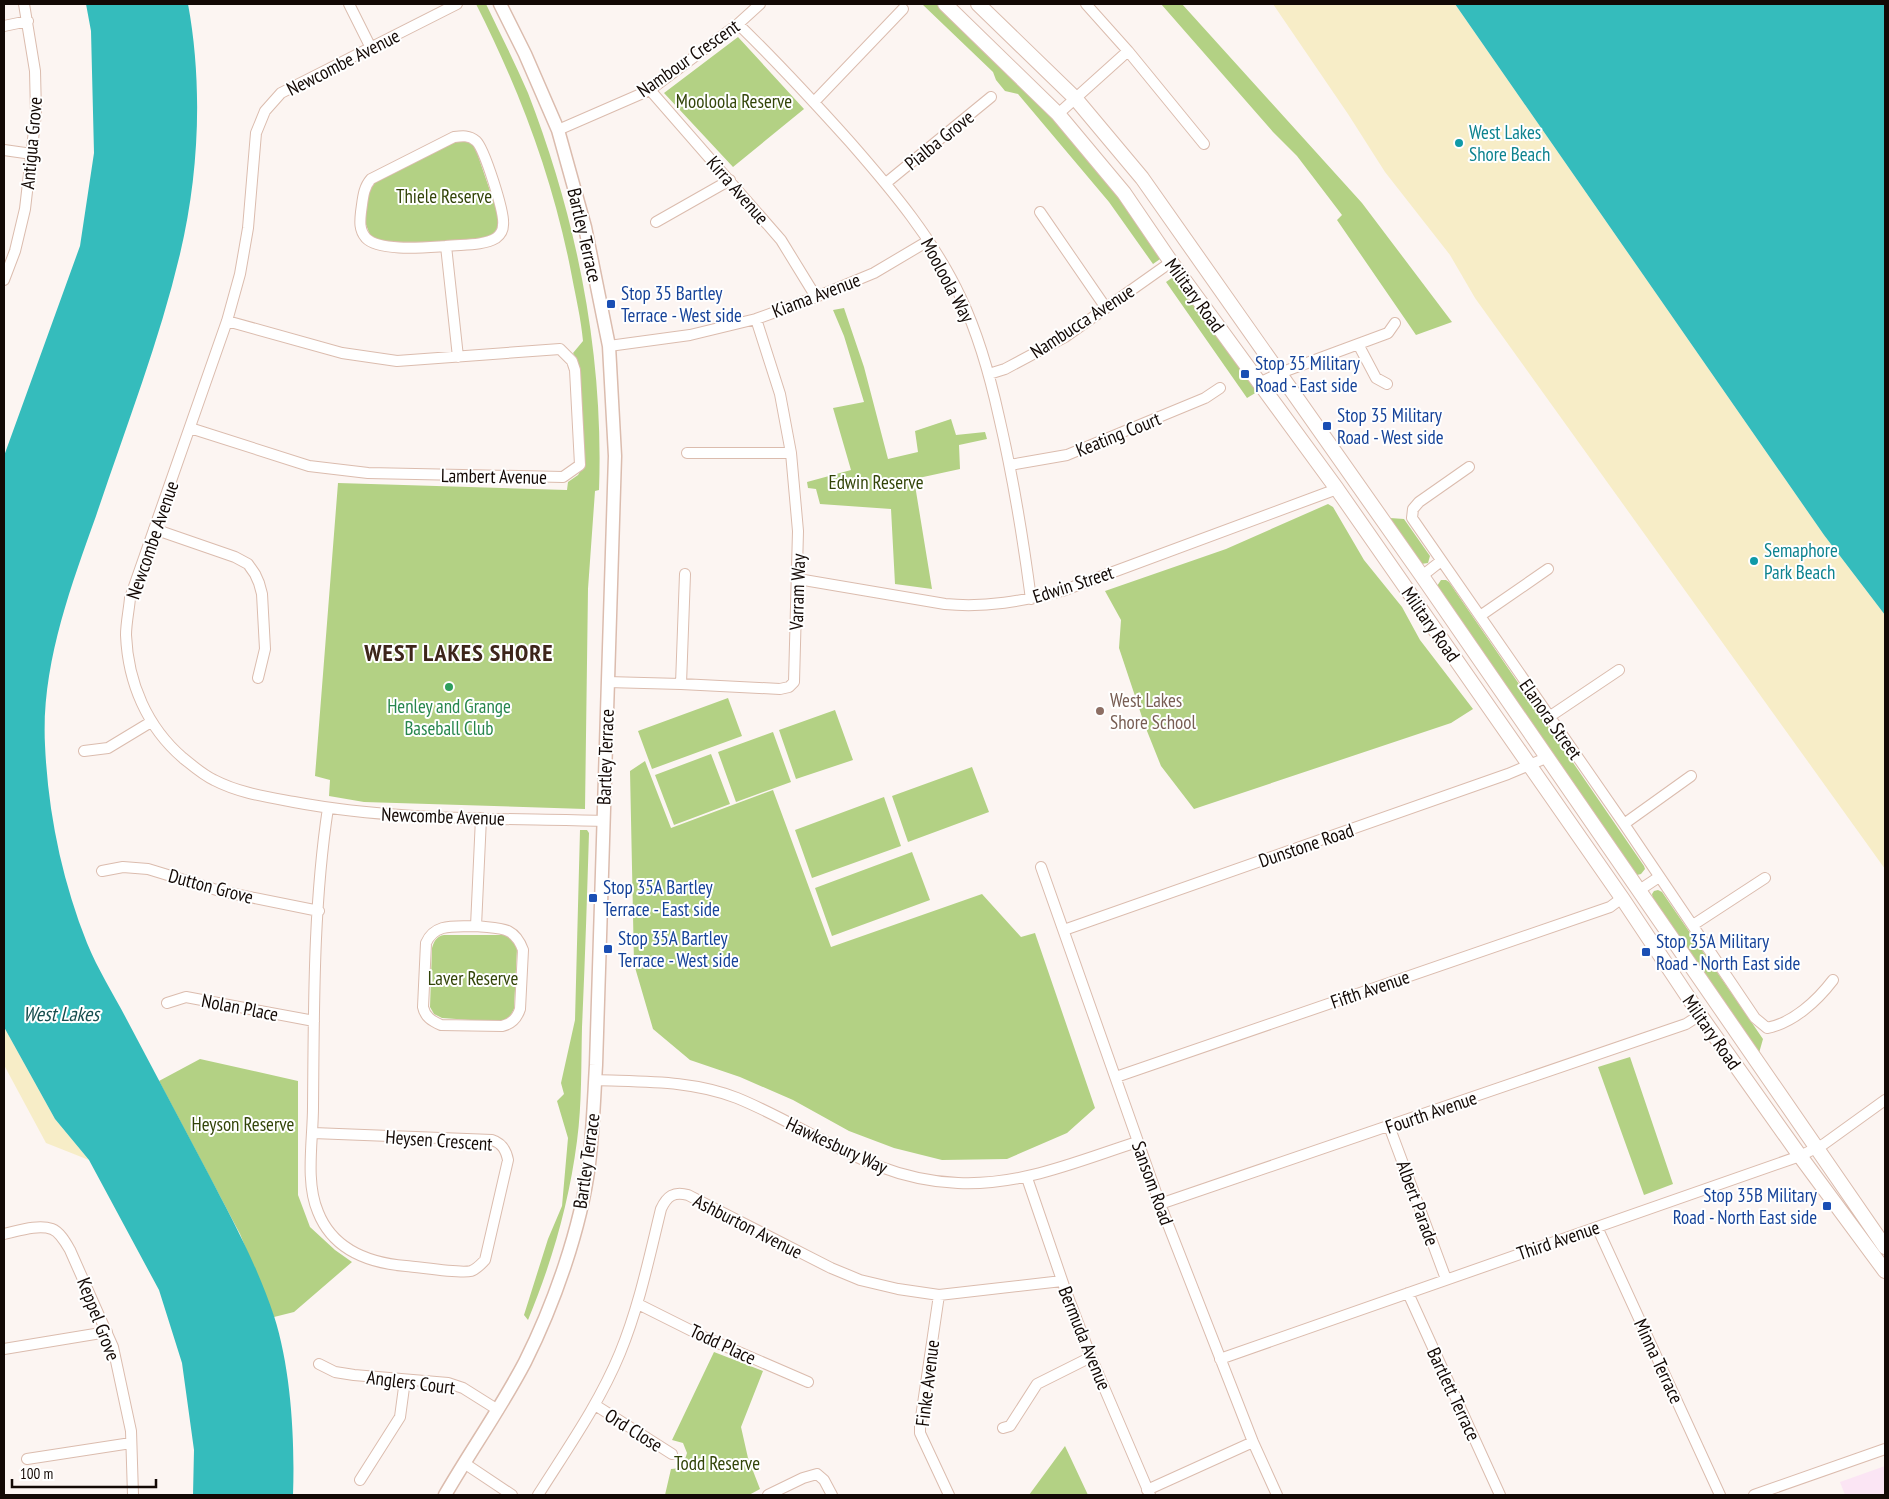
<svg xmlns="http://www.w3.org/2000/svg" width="1889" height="1499" viewBox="0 0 1889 1499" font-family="'PT Sans Narrow',sans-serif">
  <rect width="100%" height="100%" fill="#fcf5f2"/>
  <path fill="#fbe5f4" d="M1885,1466v29h-40l-5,-13z"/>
  <path fill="#b3d184" d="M476,4h10c14,29 29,59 42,89 49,126 76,262 71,397l-4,1 -7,98 -3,220 -221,-7 -35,-6 1,-16 -15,-4 23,-293 229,7 1,-8 10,-7 7,-11 -5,-92 -3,-13 -4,-6 10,-12c-2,-22 -7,-43 -11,-64 -18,-96 -52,-186 -96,-273z
    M922,4h14l129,122 51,64 47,67 -10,7 -44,-62 -91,-108 -13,-3 -9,-11 -3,-8z
    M1161,4h21l180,199 90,119 -36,13 -79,-115 5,-5 -45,-59 -24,-24z
    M738,37l66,72 -71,58 -69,-74z
    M454,141h15l6,6 24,70 -1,13 -8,8 -76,6 -34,-3 -10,-6 -5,-13 3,-31 7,-10z
    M1176,275l81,117 -10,6 -81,-116z
    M844,308l20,59 24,92 30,-7 -3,-21 36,-12 5,16 29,-3 2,7 -28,6 1,24 -46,10 18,110 -37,-5 -4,-75 -71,-5 -4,-15 -8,-1 -1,-6 44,-12 -18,-62 31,-6 -20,-66 -11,-26z
    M1328,504l5,3 31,53 38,47 18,33 53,69 -22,14 -257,86 -33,-43 -16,-40 -26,-78 2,-28 -16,-29 121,-42z
    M1390,518l14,1 26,37 -2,7 -7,1z
    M1441,580h5l3,2 195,284 1,3 -4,5 -4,1 -2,-3 -197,-283 -1,-3z
    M728,698l14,38 -90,33 -14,-38z
    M835,710l18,50 -57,19 -17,-49z
    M773,732l18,50 -55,20 -18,-50z
    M711,754l19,50 -56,21 -19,-50z
    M645,761l26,67 102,-38 58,157 151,-53 39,43 14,-4 60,175 -28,25 -60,26 -65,1 -48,-12 -45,-17 -56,-31 -53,-23 -50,-17 -37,-31 -19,-65 -4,-193z
    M972,767l17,45 -81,30 -16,-46z
    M884,797l17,49 -89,32 -17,-48z
    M580,830h7l2,3c-2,65 -4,129 -7,194 -1,38 0,76 -5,114 -8,62 -25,121 -49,179l-4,-5 24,-76 14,-33 6,-68 -11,-37 7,-7 -3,-11 14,-63z
    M912,852l18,48 -98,36 -17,-48z
    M1658,890l4,2 101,147 -4,14 -106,-154 -1,-5 2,-3z
    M444,935h60l9,5 4,9 -3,60 -5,9 -10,4 -57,-4 -8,-4 -4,-7 2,-59c2,-7 5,-12 12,-13z
    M1630,1057l43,127 -29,11 -46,-128z
    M200,1059l98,22v114l12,32 25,23 17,12 -58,50 -20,5 -34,-83 -81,-153z
    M714,1352l49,19 -22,56 7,31 12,31 -11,6h-84l6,-26c9,0 14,-8 16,-16l-4,-10 -11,-3z
    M1065,1446l23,49h-59z"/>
  <path fill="#f7edc7" d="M1273,4h182l369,531 61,80v254l-410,-571 -25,-43 -65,-83 -37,-58z
    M4,1027l51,92 34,41 -43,-17 -42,-78z"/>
  <path fill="#35bcbc" d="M86,4h102c15,81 11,170 -8,250 -21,89 -55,175 -84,262 -26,73 -55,150 -51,229 3,68 17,135 42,198 11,27 27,52 40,77 27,51 54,102 81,153 24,46 50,94 66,143 17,53 21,123 19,179h-100l1,-45 -12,-87 -23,-73 -70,-130 -34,-41 -51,-92v-571l76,-210 14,-93 -3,-122z
    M1455,4h430v611l-61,-80z"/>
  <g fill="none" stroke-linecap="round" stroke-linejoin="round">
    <defs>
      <path id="minor" d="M349,4l22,44
        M457,4l-176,89 -16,18 -9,22 -8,95 -8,46 -13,47 -97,277c-1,12 -4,25 -4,37 2,48 21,92 57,123 10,8 20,17 31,22 25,13 53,17 80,22 101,19 205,16 308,19
        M1086,4l42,47 76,93
        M738,24c39,38 76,78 112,118 42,48 84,98 111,156 18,38 29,78 38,119 14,60 24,121 32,182
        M4,26l24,-5
        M650,90l131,150 35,57
        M814,102l89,-93
        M1058,114l70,-63
        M558,130l92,-40 88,-66 22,-20
        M4,150l28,4
        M886,183l105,-86
        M1040,212l66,96
        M656,222l74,-42
        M446,246c15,-2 37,0 50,-8 4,-3 7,-8 7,-13 2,-12 -19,-77 -27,-84 -7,-6 -14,-5 -22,-4l-83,42c-8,9 -8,20 -10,33 -1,9 -2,18 5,26 13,14 62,9 80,8l12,111
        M4,280l11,-29 10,-42 11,-96 -1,-42 -11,-67
        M1358,344l18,34 11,6
        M609,346l81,-11 66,-16 60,-22 58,-24 54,-32
        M989,374l16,-5 60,-32 106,-75
        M1259,383l21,-10 108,-40 7,-10
        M190,428l119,38 59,7 195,4 17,-12 -5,-95 -3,-9 -12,-12 -163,12 -55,-8 -115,-32
        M687,453h104
        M1010,465l57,-10 138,-57 15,-10
        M1469,467l-50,35 -6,7 -1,9 212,306 131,194 12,10c26,-5 50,-27 66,-48
        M154,529l81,28 13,7 7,10 4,9 3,11 3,55 -7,29
        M1422,576l19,-15
        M798,579l147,25c41,4 78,-3 117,-13l275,-102
        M1480,616l68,-47
        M607,682l74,2 99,5 9,-2 5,-5 4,-151 -7,-78 -11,-59 -24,-75
        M681,684l4,-110
        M1549,717l70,-47
        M84,751l24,-3 43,-26
        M1624,824l67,-48
        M1041,867l119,337 93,238 24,53
        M102,871l21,-4 25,2 72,22 99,20
        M1638,891l21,-14
        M1693,925l72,-47
        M476,926c23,3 38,-1 47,24l-3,59c-3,9 -8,15 -18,17l-61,-1c-9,-4 -16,-8 -18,-18l3,-64c9,-21 31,-16 50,-17l5,-108
        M1064,930l444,-156 38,-16
        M167,1003l19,-6 128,24
        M1116,1077l494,-170 12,-9
        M595,1080c48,2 97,0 142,18 76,31 135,82 221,85 63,3 120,-22 179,-41
        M1389,1126l57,153
        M313,1133l179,7c10,3 14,10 16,20l-23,100c-4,4 -8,9 -14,11 -11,3 -51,-4 -65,-5 -37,-3 -73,-16 -88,-54 -13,-30 -5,-72 -5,-105 1,-99 0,-200 15,-299
        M1027,1178l38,111 26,68 59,138
        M1160,1204l526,-180 14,-9
        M1597,1227l123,268
        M4,1234c14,-3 34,-10 48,-5 8,3 14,14 18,21l43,97 18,84 2,64
        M1408,1293l92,202
        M939,1295l-19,129v9l29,62
        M638,1304l66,33 104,45
        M4,1349l103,-17
        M1220,1359l580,-203 24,-12 61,-44
        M319,1364l16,8 19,3 94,8 15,5 35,22
        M595,1405l77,49
        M1003,1428l7,-2 27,-42 54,-27
        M27,1459l104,-16
        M464,1463l48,32
        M360,1480l40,-63 5,-37
        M1147,1490l106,-48
        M538,1495c29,-46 61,-91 82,-142 19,-46 29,-95 41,-144 6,-13 13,-18 27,-14l143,73 29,12 38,9 41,6 123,-14
        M768,1495l35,-17 14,-4 7,6 8,15
        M1754,1495l131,-46"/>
      <path id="tertiary" d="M445,1495c26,-45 56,-87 80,-133 29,-58 56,-134 64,-198 4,-33 5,-66 7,-99l19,-609 -6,-110 -24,-119 -27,-97 -33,-76 -25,-50"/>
      <path id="secondary" d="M945,4l113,110 66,79 47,69 166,227 285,409 78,117 100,141 85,115
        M978,4l97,94 67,80 280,398 463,671"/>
    </defs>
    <use href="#minor" stroke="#dbbcae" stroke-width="12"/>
    <use href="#tertiary" stroke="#dbbcae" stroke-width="15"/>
    <use href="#secondary" stroke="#dbbcae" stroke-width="16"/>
    <use href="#minor" stroke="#fff" stroke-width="10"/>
    <use href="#tertiary" stroke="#fff" stroke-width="12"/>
    <use href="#secondary" stroke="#fff" stroke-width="14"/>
  </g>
  <g fill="#0f9aa8" stroke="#fff" stroke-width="2">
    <circle cx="1459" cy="143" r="5"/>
    <circle cx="1754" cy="561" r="5"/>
  </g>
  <g fill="#1a4fb4" stroke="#fff" stroke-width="2">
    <rect x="606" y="299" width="10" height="10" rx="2.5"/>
    <rect x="1240" y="369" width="10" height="10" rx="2.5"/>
    <rect x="1322" y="421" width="10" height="10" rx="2.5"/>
    <rect x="588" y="893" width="10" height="10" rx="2.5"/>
    <rect x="603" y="944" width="10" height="10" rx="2.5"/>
    <rect x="1641" y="947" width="10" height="10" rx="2.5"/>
    <rect x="1822" y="1201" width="10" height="10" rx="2.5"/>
  </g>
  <circle fill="#2e9e5b" stroke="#fff" stroke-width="2" cx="449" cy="687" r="5"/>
  <circle fill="#8d6e63" stroke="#fff" stroke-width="2" cx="1100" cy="711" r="5"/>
  <g text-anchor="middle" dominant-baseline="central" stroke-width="4" stroke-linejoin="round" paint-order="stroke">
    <g font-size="19" fill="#130905" stroke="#fff">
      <text transform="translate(688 58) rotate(-35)">Nambour Crescent</text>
      <text transform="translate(343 62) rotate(-27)">Newcombe Avenue</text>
      <text transform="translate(939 140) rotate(-39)">Pialba Grove</text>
      <text transform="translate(31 143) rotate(-85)">Antigua Grove</text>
      <text transform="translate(738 190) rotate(49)">Kirra Avenue</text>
      <text transform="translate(585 235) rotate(77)">Bartley Terrace</text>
      <text transform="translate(948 280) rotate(62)">Mooloola Way</text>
      <text transform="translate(816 295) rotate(-21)">Kiama Avenue</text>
      <text transform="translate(1195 295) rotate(54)">Military Road</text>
      <text transform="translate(1082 321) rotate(-33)">Nambucca Avenue</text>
      <text transform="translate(1118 434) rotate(-22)">Keating Court</text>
      <text transform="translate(494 476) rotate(1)">Lambert Avenue</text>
      <text transform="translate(152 540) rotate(-71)">Newcombe Avenue</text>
      <text transform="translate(1073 584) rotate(-18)">Edwin Street</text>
      <text transform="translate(797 592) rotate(-88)">Varram Way</text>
      <text transform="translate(1431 624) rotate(55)">Military Road</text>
      <text transform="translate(1551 719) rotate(55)">Elanora Street</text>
      <text transform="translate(605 757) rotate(-88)">Bartley Terrace</text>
      <text transform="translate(443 816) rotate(2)">Newcombe Avenue</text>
      <text transform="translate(1306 845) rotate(-19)">Dunstone Road</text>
      <text transform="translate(211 886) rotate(15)">Dutton Grove</text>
      <text transform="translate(1370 989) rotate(-19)">Fifth Avenue</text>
      <text transform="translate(240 1007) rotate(11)">Nolan Place</text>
      <text transform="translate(1712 1032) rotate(55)">Military Road</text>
      <text transform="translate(1431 1112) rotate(-19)">Fourth Avenue</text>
      <text transform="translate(439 1140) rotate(4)">Heysen Crescent</text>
      <text transform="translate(837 1145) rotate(25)">Hawkesbury Way</text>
      <text transform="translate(586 1161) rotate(-82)">Bartley Terrace</text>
      <text transform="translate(1153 1183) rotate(70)">Sansom Road</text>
      <text transform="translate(1418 1203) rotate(70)">Albert Parade</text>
      <text transform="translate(748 1226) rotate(27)">Ashburton Avenue</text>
      <text transform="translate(1558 1240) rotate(-19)">Third Avenue</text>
      <text transform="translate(99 1319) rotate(69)">Keppel Grove</text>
      <text transform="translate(1085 1338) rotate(68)">Bermuda Avenue</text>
      <text transform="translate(723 1344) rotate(25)">Todd Place</text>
      <text transform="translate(1659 1361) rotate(65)">Minna Terrace</text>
      <text transform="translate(411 1382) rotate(7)">Anglers Court</text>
      <text transform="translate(927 1383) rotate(-83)">Finke Avenue</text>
      <text transform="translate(1454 1394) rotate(65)">Bartlett Terrace</text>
      <text transform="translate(634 1430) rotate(32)">Ord Close</text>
    </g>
    <g font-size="19" fill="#324408" stroke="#fff">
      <text x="734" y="101">Mooloola Reserve</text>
      <text x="444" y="196">Thiele Reserve</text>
      <text x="876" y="482">Edwin Reserve</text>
      <text x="473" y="978">Laver Reserve</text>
      <text x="243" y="1124">Heyson Reserve</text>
      <text x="717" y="1463">Todd Reserve</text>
    </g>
    <g font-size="19" fill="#0d838f" stroke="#fff" text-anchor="start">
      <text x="1469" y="132">West Lakes<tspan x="1469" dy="22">Shore Beach</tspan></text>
      <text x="1764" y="550">Semaphore<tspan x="1764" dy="22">Park Beach</tspan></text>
    </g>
    <g font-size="19" fill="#164399" stroke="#fff" text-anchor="start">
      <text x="621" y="293">Stop 35 Bartley<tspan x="621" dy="22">Terrace - West side</tspan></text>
      <text x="1255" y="363">Stop 35 Military<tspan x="1255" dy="22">Road - East side</tspan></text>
      <text x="1337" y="415">Stop 35 Military<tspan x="1337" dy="22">Road - West side</tspan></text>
      <text x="603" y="887">Stop 35A Bartley<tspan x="603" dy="22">Terrace - East side</tspan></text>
      <text x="618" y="938">Stop 35A Bartley<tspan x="618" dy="22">Terrace - West side</tspan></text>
      <text x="1656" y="941">Stop 35A Military<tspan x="1656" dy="22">Road - North East side</tspan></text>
      <text x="1817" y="1195" text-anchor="end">Stop 35B Military<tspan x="1817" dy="22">Road - North East side</tspan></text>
    </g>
    <g font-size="19" fill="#785e54" stroke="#fff" text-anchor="start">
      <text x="1110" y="700">West Lakes<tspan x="1110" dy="22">Shore School</tspan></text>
    </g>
    <g font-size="19" fill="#27864d" stroke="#fff">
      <text x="449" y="706">Henley and Grange<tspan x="449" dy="22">Baseball Club</tspan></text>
    </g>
    <g font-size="20" font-style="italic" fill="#174e4f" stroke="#fff">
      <text x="61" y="1014">West Lakes</text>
    </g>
    <g font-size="24" font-weight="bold" letter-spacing="1" fill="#3d251a" stroke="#fff">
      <text x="459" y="652">WEST LAKES SHORE</text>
    </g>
  </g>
  <rect width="1889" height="1499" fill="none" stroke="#130905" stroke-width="10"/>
  <path d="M12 1479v8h144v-8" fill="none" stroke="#130905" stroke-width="2.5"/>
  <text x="20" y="1479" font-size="15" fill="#130905" stroke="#ffffff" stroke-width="4" paint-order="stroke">100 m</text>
</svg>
